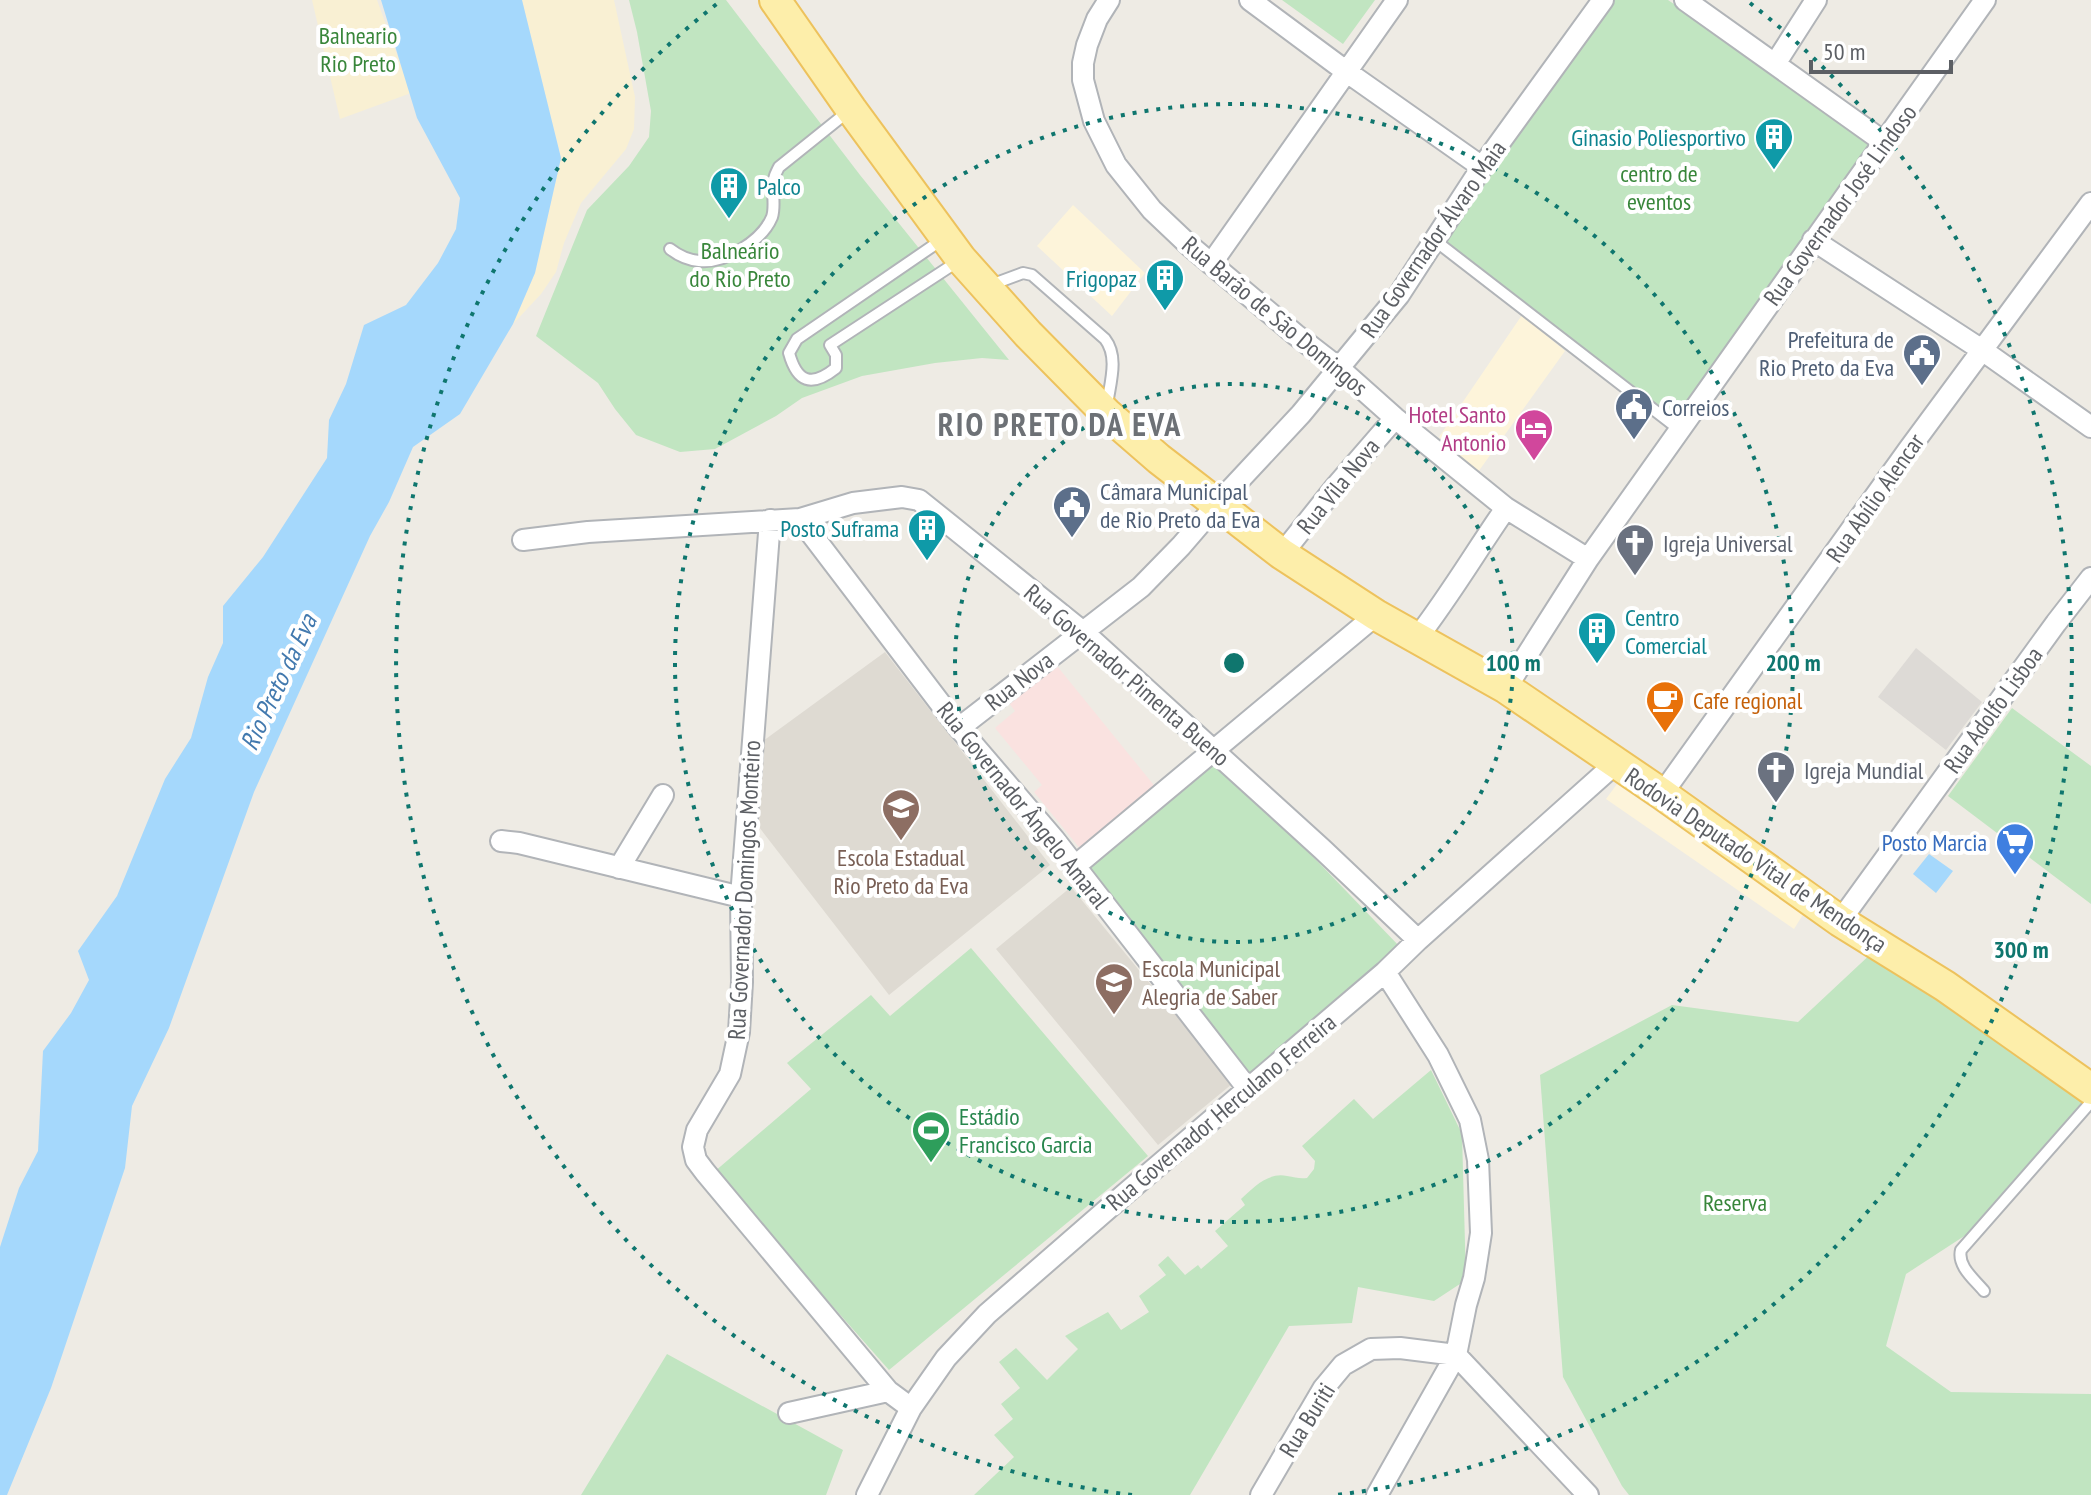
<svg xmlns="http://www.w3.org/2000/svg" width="2091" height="1495" viewBox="0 0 2091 1495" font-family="'PT Sans Narrow',sans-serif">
  <rect width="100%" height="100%" fill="#eeebe4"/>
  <path fill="#fdf4da" d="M1073,205l72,68 -33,43 -75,-70z
    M1522,315l43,36 -87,121 -39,-35z
    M1617,784l187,129 -10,16 -188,-130z"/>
  <path fill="#dddad6" d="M1916,648l66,54 -36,48 -68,-53z"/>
  <path fill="#dedad2" d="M885,652l165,213 -161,130 -137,-177 7,-74z
    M1071,887l161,197 -74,61 -162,-196z"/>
  <path fill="#fae2e0" d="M1053,661l104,128 -75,62 -48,-59 8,-7 -47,-57 20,-17 -9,-12z"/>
  <path fill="#c1e5c1" d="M629,0h97l134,175 149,185 -27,-2 -47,5 -73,13 -60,22 -26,18 -61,33 -35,3 -44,-17 -21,-26 -17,-26 -62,-47 51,-126 42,-44 20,-29 2,-26 -14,-79z
    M1282,0h93l-32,44z
    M1608,0h60l96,65 109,82 -197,274 -238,-186z
    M2012,708l79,58v138l-143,-108z
    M1219,759l182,189 -150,131 -168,-206z
    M971,948l177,208 -259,214 -175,-198 97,-83 -24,-26 84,-68 19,21z
    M1875,950l213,150 -93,116 -89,58 -20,72 65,46 140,2v101h-462l-7,-9 -59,-109 -23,-302 132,-70 126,17z
    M1431,1070l31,64 4,146 -32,21 -76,-14 -6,36 -63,3 -99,169h-216l40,-38 -20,-22 19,-16 -12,-15 19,-16 -21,-26 17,-14 31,32 31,-31 -13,-13 43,-24 13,18 28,-18 -10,-16 27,-21 -8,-10 10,-9 17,19 13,-10 3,4 27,-23 -13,-15 30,-26 -4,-6c13,-12 27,-27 46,-23 8,1 12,3 20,2l7,-9 1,-8 -13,-15 52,-47 19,20z
    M667,1354l176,96 -17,45h-245z"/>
  <path fill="#f9f0d3" d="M312,0h65l34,93 -71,26z
    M522,0h92l21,97 -1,32 -8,20 -45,54 -17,40 -8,29 -15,22 -28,30 22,-51 26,-115z"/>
  <path fill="#a5d8fc" d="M381,0h141l39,158 -26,115 -22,51 -53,90 -47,33 -24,55 -19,34 -116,256 -85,236 -37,78 -7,62 -74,220 -44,107h-7v-248l19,-59 19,-37 5,-100 28,-38 18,-33 -11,-29 39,-55 48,-117 26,-41 17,-61 15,-34v-37l40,-49 64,-99 2,-38 17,-36 18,-59 42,-20 32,-42 18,-34 4,-31 -43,-80z
    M1929,854l24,17 -17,22 -23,-19z"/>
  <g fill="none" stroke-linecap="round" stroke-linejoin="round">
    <defs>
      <path id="lane" d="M943,239l-146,100 -8,14c8,29 22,35 47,15v-13l-6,-10 130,-85
        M1433,239l247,191
        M670,249c9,7 18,11 29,12 26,3 63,-20 73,-44 4,-12 -1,-26 2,-38 1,-5 3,-8 5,-12l71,-57
        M988,286l35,-13 9,2 73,64c14,18 5,44 2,66
        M1984,1291c-10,-12 -27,-25 -23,-41l130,-148"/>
      <path id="street" d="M1109,0l-12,19 -10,26 -4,18v17l11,41 22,44 36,45 38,36 106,89 44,34 55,49 111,90 82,51
        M1250,0l97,72 135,95
        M1685,0l199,142
        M1775,64l41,-64
        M1813,240l169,110 109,77
        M1211,264l186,-264
        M800,519l159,209 95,111 194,250
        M770,520l-29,377 1,85 -3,50 -9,42 -33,56 -4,17 3,13 9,12 183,219 23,17
        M523,540l65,-8 212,-13 53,-16 49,-6 17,3 163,131 240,218 96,91
        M1282,554l55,-69 58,-67
        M1417,638c32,-41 59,-87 89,-130
        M1506,688l82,-129 397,-559
        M959,728l182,-141 40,-41 37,-43 83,-89 98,-119 83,-128 121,-167
        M1662,794l247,-345 182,-246
        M501,841l18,2 222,54
        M1074,867l302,-252
        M619,868l44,-73
        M1840,921l216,-298 35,-45
        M789,1413l99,-22
        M867,1495l44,-87 35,-50 41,-44 139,-121 259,-221 33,-32 198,-177
        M1261,1495l62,-106 20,-24 28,-16 29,-1 56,7 132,140
        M1377,1495l79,-140 10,-50 8,-27 7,-45 -3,-73 -8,-40 -32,-65 -53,-83"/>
      <path id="primary" d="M775,0l76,109 110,150 67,75 78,79 53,46 123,95 94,61 130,73 156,106 178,127 105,65 146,103"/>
    </defs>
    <use href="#lane" stroke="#b1b4b8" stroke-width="14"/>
    <use href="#street" stroke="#b1b4b8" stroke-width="24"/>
    <use href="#primary" stroke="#edc25d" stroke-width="34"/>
    <use href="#lane" stroke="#fff" stroke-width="10"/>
    <use href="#street" stroke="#fff" stroke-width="20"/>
    <use href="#primary" stroke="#fdeeaa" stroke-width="30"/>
  </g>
  <g fill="none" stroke="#0f766e" stroke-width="4" stroke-dasharray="4 8">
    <circle cx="1234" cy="663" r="279"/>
    <circle cx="1234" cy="663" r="559"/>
    <path d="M1132 1495A838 838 0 0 1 718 3M1750 3A838 838 0 0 1 1336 1495"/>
  </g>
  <defs>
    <symbol id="building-pin" viewBox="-11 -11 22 30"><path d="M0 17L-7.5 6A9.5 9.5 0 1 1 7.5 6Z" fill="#0f9aa8" stroke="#fff"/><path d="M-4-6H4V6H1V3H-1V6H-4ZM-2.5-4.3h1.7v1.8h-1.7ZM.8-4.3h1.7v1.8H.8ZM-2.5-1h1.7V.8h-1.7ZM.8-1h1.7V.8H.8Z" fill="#fff"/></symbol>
    <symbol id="civic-pin" viewBox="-11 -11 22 30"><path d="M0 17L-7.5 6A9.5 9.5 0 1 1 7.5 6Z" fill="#5c6f8a" stroke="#fff"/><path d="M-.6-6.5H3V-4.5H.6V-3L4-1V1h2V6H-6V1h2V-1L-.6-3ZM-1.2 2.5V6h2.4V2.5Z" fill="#fff"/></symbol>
    <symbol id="hotel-pin" viewBox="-11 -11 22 30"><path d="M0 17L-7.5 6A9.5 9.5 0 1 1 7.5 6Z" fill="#d1479c" stroke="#fff"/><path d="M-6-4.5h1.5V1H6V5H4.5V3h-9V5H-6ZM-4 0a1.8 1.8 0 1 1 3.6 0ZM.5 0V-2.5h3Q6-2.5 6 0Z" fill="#fff"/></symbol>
    <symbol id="church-pin" viewBox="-11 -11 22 30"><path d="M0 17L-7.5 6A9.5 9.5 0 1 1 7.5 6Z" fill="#6b7280" stroke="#fff"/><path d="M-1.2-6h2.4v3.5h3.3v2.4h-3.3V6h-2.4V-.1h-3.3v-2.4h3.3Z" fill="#fff"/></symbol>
    <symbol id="cafe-pin" viewBox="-11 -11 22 30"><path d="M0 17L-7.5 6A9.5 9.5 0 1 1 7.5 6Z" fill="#e8710a" stroke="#fff"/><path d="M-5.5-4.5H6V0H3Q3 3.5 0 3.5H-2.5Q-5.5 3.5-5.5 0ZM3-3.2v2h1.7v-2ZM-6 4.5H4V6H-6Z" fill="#fff"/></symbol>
    <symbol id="school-pin" viewBox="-11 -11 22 30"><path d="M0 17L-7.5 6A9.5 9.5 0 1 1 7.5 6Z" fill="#8d6e63" stroke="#fff"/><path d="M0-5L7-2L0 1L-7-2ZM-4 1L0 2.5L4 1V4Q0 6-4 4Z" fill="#fff"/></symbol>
    <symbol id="supermarket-pin" viewBox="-11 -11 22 30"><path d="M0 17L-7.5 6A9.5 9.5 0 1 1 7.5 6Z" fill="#3f7fe0" stroke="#fff"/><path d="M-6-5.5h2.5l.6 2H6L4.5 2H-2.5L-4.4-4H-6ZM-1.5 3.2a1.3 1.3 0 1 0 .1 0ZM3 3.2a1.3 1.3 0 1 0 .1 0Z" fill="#fff"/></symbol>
    <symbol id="stadium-pin" viewBox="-11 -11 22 30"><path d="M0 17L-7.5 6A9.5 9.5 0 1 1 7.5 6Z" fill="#2e9e5b" stroke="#fff"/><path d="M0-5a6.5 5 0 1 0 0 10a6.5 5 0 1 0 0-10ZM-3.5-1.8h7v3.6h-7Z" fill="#fff"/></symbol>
  </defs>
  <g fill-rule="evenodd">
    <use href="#building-pin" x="1752" y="115" width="44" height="60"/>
    <use href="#building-pin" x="707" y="164" width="44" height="60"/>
    <use href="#building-pin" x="1143" y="256" width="44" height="60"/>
    <use href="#civic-pin" x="1900" y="331" width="44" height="60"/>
    <use href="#civic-pin" x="1612" y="385" width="44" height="60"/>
    <use href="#hotel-pin" x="1512" y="406" width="44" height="60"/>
    <use href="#civic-pin" x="1050" y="483" width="44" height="60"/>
    <use href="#building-pin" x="905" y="506" width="44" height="60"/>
    <use href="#church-pin" x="1613" y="521" width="44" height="60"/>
    <use href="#building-pin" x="1575" y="609" width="44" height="60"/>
    <use href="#cafe-pin" x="1643" y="678" width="44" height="60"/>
    <use href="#church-pin" x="1754" y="748" width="44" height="60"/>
    <use href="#school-pin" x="879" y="786" width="44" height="60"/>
    <use href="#supermarket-pin" x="1993" y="820" width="44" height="60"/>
    <use href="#school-pin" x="1092" y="960" width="44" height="60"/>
    <use href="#stadium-pin" x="909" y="1108" width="44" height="60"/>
  </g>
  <g text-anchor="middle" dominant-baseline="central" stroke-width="8" stroke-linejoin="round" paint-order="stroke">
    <g font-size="24" fill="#38863a" stroke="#fff">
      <text x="358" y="35">Balneario<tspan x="358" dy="28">Rio Preto</tspan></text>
      <text x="1659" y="173">centro de<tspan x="1659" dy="28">eventos</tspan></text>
      <text x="740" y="250">Balneário<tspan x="740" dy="28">do Rio Preto</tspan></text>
      <text x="1735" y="1202">Reserva</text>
    </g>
    <g font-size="24" fill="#0d838f" stroke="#fff" text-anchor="end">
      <text x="1746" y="137">Ginasio Poliesportivo</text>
      <text x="757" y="186" text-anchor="start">Palco</text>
      <text x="1137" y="278">Frigopaz</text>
      <text x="899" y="528">Posto Suframa</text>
      <text x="1625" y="617" text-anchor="start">Centro<tspan x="1625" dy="28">Comercial</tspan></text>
    </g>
    <g font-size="24" fill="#5c5f64" stroke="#fff">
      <text transform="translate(1840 205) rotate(-54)">Rua Governador José Lindoso</text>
      <text transform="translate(1433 239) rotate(-55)">Rua Governador Álvaro Maia</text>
      <text transform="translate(1275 316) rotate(40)">Rua Barão de São Domingos</text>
      <text transform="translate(1338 486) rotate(-51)">Rua Vila Nova</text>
      <text transform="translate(1875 498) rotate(-55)">Rua Abílio Alencar</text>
      <text transform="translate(1127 675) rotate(41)">Rua Governador Pimenta Bueno</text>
      <text transform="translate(1019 681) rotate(-38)">Rua Nova</text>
      <text transform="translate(1993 710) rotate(-54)">Rua Adolfo Lisboa</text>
      <text transform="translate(1023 805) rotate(51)">Rua Governador Ângelo Amaral</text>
      <text transform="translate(1756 860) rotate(34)">Rodovia Deputado Vital de Mendonça</text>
      <text transform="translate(744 890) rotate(-87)">Rua Governador Domingos Monteiro</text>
      <text transform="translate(1221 1112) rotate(-40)">Rua Governador Herculano Ferreira</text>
      <text transform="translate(1307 1420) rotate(-58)">Rua Buriti</text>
    </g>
    <g font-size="24" fill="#4e5e75" stroke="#fff" text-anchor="start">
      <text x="1894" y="339" text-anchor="end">Prefeitura de<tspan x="1894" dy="28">Rio Preto da Eva</tspan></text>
      <text x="1662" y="407">Correios</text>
      <text x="1100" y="491">Câmara Municipal<tspan x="1100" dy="28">de Rio Preto da Eva</tspan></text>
    </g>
    <g font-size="24" fill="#b23c85" stroke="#fff" text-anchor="end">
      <text x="1506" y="414">Hotel Santo<tspan x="1506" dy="28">Antonio</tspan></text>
    </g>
    <g font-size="24" fill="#5b616d" stroke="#fff" text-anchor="start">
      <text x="1663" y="543">Igreja Universal</text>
      <text x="1804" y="770">Igreja Mundial</text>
    </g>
    <g font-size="24" fill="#c56008" stroke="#fff" text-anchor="start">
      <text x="1693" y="700">Cafe regional</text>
    </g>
    <g font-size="24" fill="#366cbe" stroke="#fff" text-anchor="end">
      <text x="1987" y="842">Posto Marcia</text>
    </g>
    <g font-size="24" fill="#785e54" stroke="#fff">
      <text x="901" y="857">Escola Estadual<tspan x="901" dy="28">Rio Preto da Eva</tspan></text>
      <text x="1142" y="968" text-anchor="start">Escola Municipal<tspan x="1142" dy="28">Alegria de Saber</tspan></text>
    </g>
    <g font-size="24" fill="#27864d" stroke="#fff" text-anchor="start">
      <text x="959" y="1116">Estádio<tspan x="959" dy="28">Francisco Garcia</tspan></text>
    </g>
    <g font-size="26" font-style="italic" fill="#4279ae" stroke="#fff">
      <text transform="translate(278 682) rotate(-65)">Rio Preto da Eva</text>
    </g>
    <g font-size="32" font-weight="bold" letter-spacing="2" fill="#6d7176" stroke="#fff">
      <text x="1060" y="424">RIO PRETO DA EVA</text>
    </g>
  </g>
  <circle cx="1234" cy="663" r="12" fill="#0f766e" stroke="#fff" stroke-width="4"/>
  <g font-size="24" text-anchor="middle" font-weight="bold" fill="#0f766e" stroke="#fff" stroke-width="8" stroke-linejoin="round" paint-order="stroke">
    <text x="1513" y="671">100 m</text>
    <text x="1793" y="671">200 m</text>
    <text x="2021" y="958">300 m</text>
  </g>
  <path d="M1811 60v12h140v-12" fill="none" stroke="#5c5f64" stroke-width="4"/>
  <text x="1823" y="60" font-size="24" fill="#5c5f64" stroke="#ffffff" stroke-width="6" paint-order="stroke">50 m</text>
</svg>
